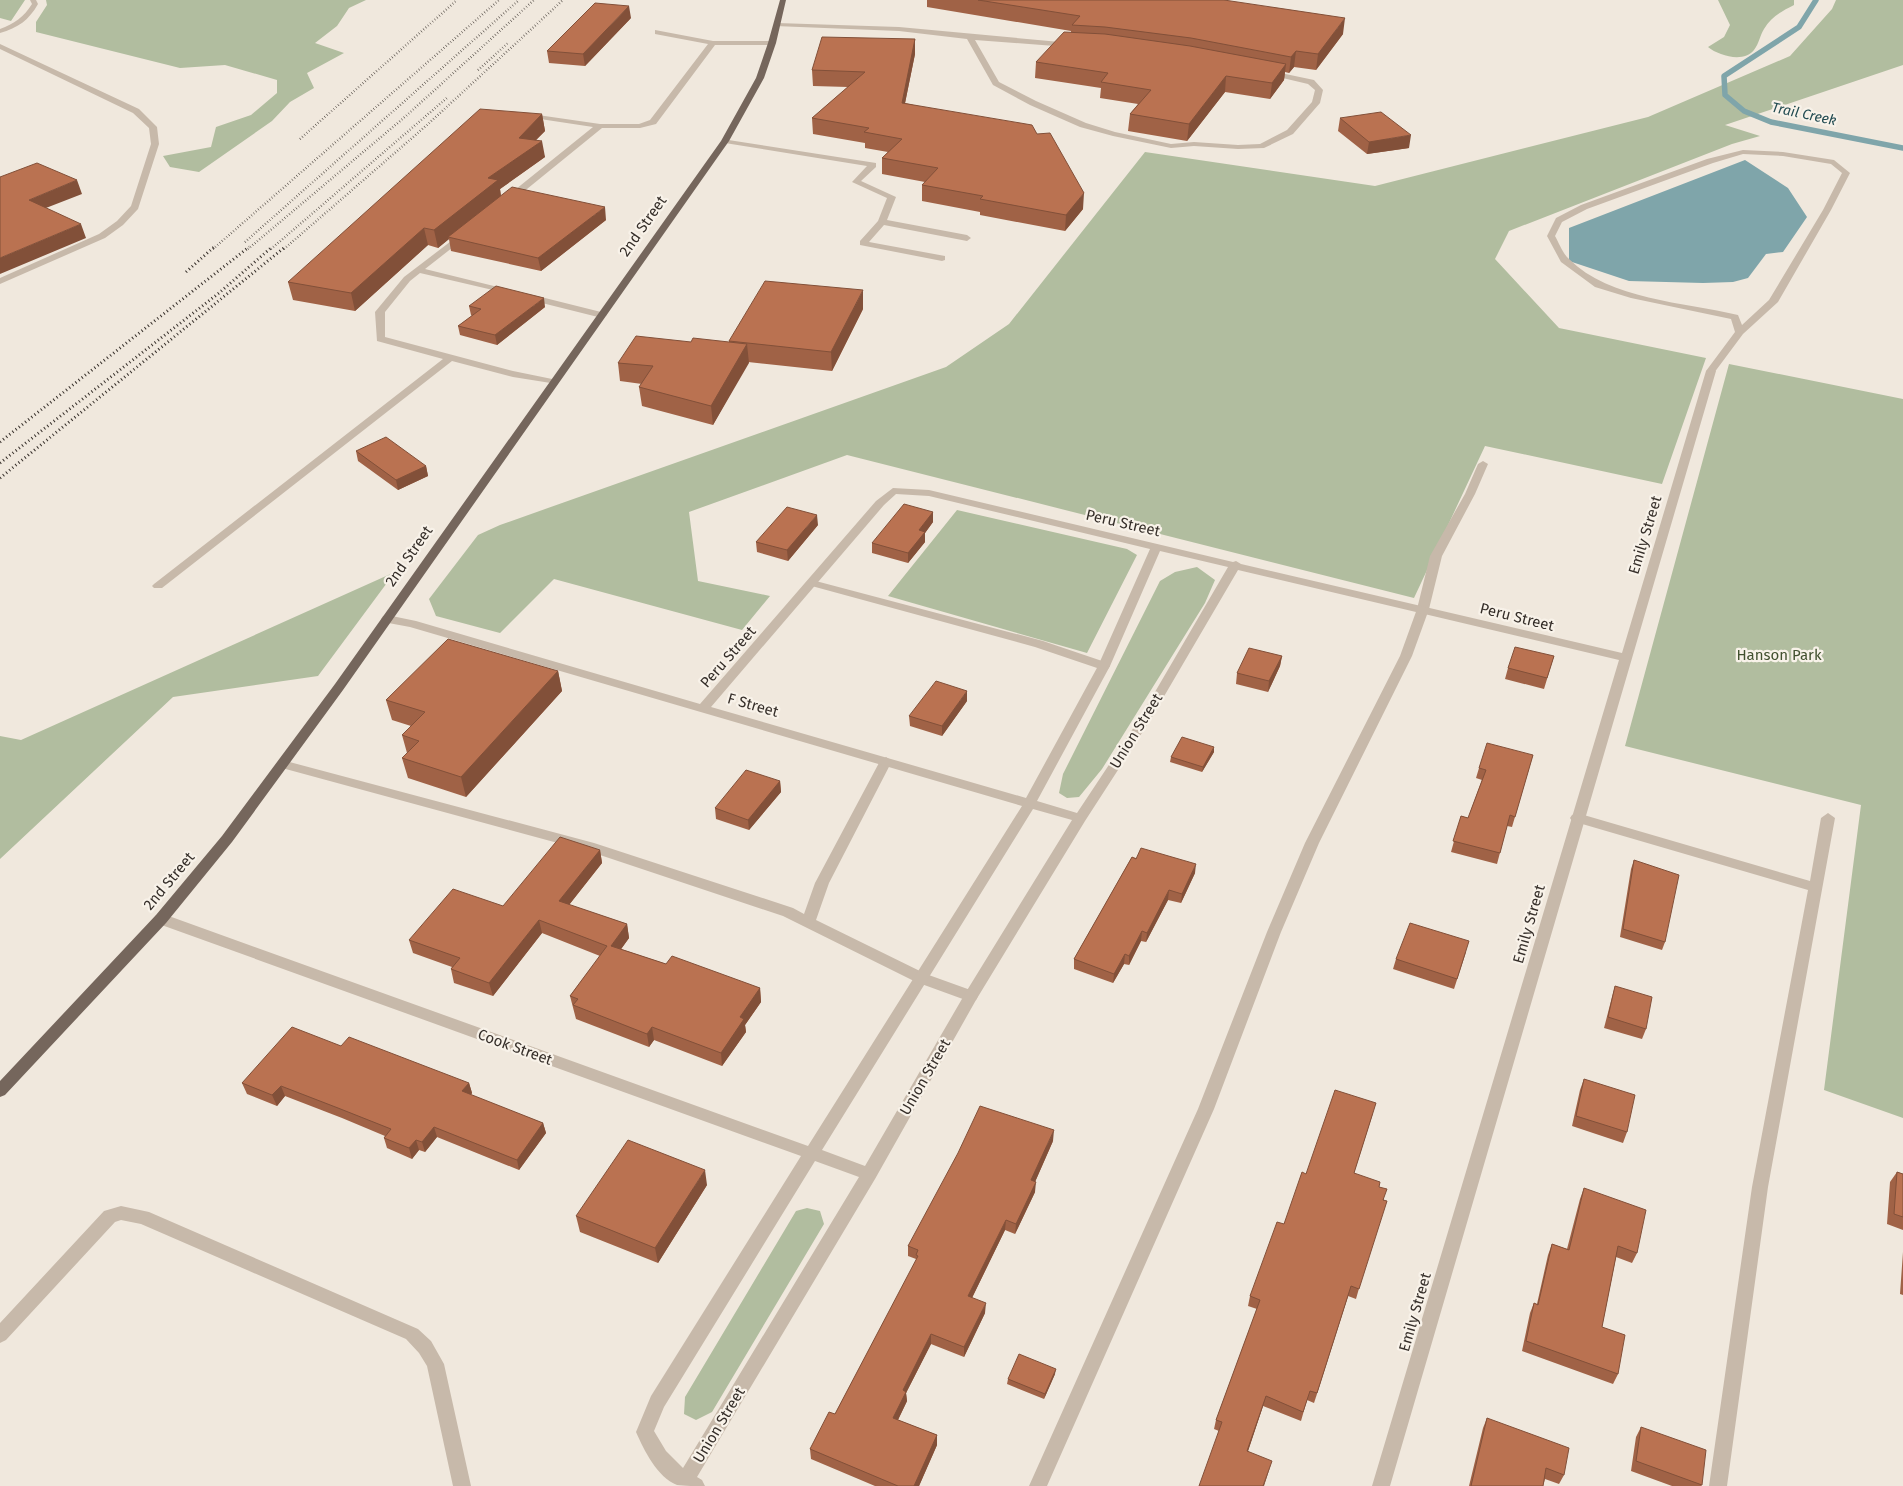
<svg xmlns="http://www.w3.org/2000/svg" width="1903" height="1486" viewBox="0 0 1903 1486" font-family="'Fira Sans',sans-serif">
  <rect width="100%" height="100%" fill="#f0e8dd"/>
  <path fill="#b1bd9f" d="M0,0h25l-14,21 -11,-3z
    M46,0h320l-17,8 -12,18 -22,17 29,10 -37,20 7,15 -24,14 -18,19 -73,51 -29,-5 -7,-11 48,-9 5,-20 35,-12 26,-22v-13l-52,-15 -45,3 -144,-36v-10l11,-17z
    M1718,0h76v5c-12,6 -23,12 -30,24 -4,6 -5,15 -10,21 -10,13 -35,6 -46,-3l16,-10 6,-12z
    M1836,0h67v65l-178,60 35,11 -28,8 -223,87 -14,28 64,69 147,30 -44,126 -177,-38 -71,152 -567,-143 -158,57 9,69 72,15 -28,34 -188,-51 -54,54 -64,-17 -7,-17 49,-64 22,-10 446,-158 63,-43 136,-172 230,34 273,-69 142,-61 42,-47z
    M1729,364l174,35v719l-79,-28 37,-285 -236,-59z
    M957,510l170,39 10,6 -50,98 -199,-57z
    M1197,567l18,13 -10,23 -103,166 -23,28 -12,1 -8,-5 4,-19 97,-193 15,-9z
    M395,572l-77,104 -145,21 -173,162v-123l21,4z
    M807,1208l13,3 4,13 -112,188 -16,8 -12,-6 1,-17 111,-186z"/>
  <path fill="#7fa5aa" d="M1745,160l43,28 19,29 -24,35 -17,2 -18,24 -15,4 -30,1 -74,-2 -60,-20v-33z"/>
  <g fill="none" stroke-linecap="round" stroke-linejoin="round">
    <path stroke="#7fa5aa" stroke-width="5.5" d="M1816,0l-17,27 -75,49 1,19 19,16 27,11 132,26"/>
    <path fill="#c7b9aa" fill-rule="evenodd" d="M30,0h6l2,4c-9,16 -20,24 -38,29v-4c14,-5 24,-12 32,-25z
      M777,23l122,4 172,16v4h-3l-93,-7 24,42 37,19 50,22 29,9 56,12 23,-2 44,3 22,-1 27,-14 25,-28 3,-12 -7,-6 -42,-10v-4l48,10 9,10 -3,13 -27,31 -29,14 -26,1 -44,-3 -23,2 -58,-12 -33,-9 -50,-22 -37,-20 -26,-46 -68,-8 -124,-5v-2z
      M655,30l58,11h59l4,2 -4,2h-57l-59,79 -16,4h-38l-91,74h-6v-4l88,-71 -66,-10h-3v-4l76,11h39l11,-4 58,-76 -53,-10z
      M0,44l139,65 18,18 2,17 -21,65 -15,16 -18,13 -105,46v-6l99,-44 18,-13 14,-15 20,-62 -2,-16 -16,-15 -133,-64z
      M722,139l154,24v4l-15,14 35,16 -9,23 80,15 4,3 -4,3 -83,-16 -15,17 76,14v4l-3,1 -82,-16v-4l18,-20 9,-23 -35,-16 15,-16 -142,-23h-3z
      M1743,150l40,2 51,8 16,13 -19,37 -53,92 -35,32 -29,39 -3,1 -5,-3 29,-39 -4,-13 -100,-21 -36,-11 -34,-25 -14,-26 9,-18 25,-13 126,-46zM1743,154l40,2 48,8 11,9 -19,37 -54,90 -27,25 -4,-10c-54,-13 -128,-15 -169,-56 -6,-5 -10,-16 -14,-23l7,-14 25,-13 126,-46z
      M463,232l4,3 -1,2 -41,32 85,21v4l-90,-21 -10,8 -25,31v25l128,34 44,9v4l-44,-7 -61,-16 -290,227h-8l-2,-2 2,-2 289,-225 -66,-18 -2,-29 29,-35z
      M529,294l76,19 2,2 -5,3 -76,-19 -2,-2z
      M1483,461l5,3 -13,30 -33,62 -13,53 -17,47 -93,187 -38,89 -67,177 -167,377h-18l169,-377 69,-177 38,-89 95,-187 17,-47 13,-53 35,-62 13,-30z
      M812,580l231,61 65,22 2,3 -2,3h-8l-65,-22 -227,-62 -2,-2z
      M886,757l6,4 -63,122 -13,37 110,54 50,18 2,4 -2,4 -5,2 -55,-20 -133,-66 -192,-64 -309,-84 -6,-4 6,-4 312,83 199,65 11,6 11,-31 65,-122z
      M1577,813l233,68 11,-63 7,-5 7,5 -67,369 -41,299h-18l43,-299 56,-297 -236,-69 -2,-3 2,-3z
      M121,1206l28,6 269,117 13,12 13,23 27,122h-18l-26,-120 -8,-13 -13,-14 -265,-115 -20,-4 -6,2 -109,118 -6,3v-20l104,-112z"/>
    <path fill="#c7b9aa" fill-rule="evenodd" d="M1711,368l5,3 -326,1115h-18l247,-826 -381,-90 -89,152 -64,99 -109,179 -101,179 -178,298 5,3 3,6c-8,0 -21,0 -28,-1 -20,-8 -33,-35 -41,-53l15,-36 150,-240 -645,-233 -2,-4 2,-4h10l642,231 214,-340 -612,-179 -27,-5 -2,-3 2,-3 4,-1 29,6 284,83 176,-203 17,-13 36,2 304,72 3,-1 5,3 381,89 84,-282zM896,494l33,2 221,53 -52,117 -72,132 -315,-91 173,-202zM1160,551l68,16 -90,154 -61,92 -40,-12 73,-135zM1033,809l39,11 -106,172 -101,174 -43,-16zM815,1161l44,16 -176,291 -17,-17 -12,-20 10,-24z"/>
    <path fill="#75665c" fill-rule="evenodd" d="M780,0h6l-10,43 -12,35 -35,63 -386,549 -111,152 -66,81 -161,172 -5,2v-16l156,-166 66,-79 113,-152 386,-543 35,-63 12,-35z"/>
    <path stroke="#352e29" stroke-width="2.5" stroke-dasharray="0.5 2.5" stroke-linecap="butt" d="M478,70l30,-27
      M300,139l157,-139
      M245,242l274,-242
      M213,249l286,-249
      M248,249l158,-133 128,-116
      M271,249l177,-152
      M284,249l143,-124 136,-125"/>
    <path stroke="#352e29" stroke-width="3" stroke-dasharray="1 3" stroke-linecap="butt" d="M186,272l28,-25
      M0,442l249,-195
      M0,463l219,-170 53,-46
      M0,478l285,-231"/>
  </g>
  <path fill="#a06246" d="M927,0h297l119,34 -27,36 -22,-3 -5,6 -4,-1 -1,8 -14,19 -45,-7 -38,49 -59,-10 2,-17 8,-10 -38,-6 1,-10 -66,-10 1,-16 35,-29v-2l-144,-24z
    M631,18l-46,48 -36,-3 -2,-12z
    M915,39v15l-10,49 132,31 46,75 -18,22 -85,-16v-3l-58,-11v-16l3,-3 -43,-8v-16l6,-6 -23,-4v-5l-52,-9 -1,-16 36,-31 -35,-1 -1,-16z
    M542,114l3,17 -9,9 9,17 -45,32 1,7 105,24 -65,51 -90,-20 -2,-12 -11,9 -10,-3 -73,66 -62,-11 -5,-18z
    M1340,118l69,30 -42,6 -29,-23z
    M469,306l76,1 -48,38 -37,-10 -2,-9 14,-10 -1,-1z
    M863,309l-31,62 -84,-9 -35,63 -71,-19 -3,-19 3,-3 -22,-3 -2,-18 73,-21h38v-1z
    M356,451l70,15 2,10 -30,14 -40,-29z
    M933,512v10l-8,11v9l-17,21 -36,-10v-10z
    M818,525l-30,36 -31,-9 -1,-10z
    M1282,656l-2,10 -12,26 -32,-8 1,-11z
    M1554,656l-10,33 -39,-10 3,-11z
    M558,671l4,20 -96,106 -58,-19 -6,-20 5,-5 -5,-18 9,-9 -19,-6 -6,-20z
    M967,701l-25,35 -32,-10 -1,-10z
    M1214,752l-12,20 -32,-10 1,-5z
    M1533,755l-21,72 -5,-1 -10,38 -46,-12 10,-36 7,2 14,-38 -6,-2 3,-10z
    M780,781l1,11 -32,38 -33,-11 -1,-11z
    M600,850l2,13 -33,42 58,19 2,14 -8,11 45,15 94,24 1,14 -16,23 1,7 -24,34 -68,-26 -5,7 -73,-28 -6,-23 30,-40 -58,-23 -49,63 -39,-13 -3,-14 1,-2 -39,-14 -4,-13 94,-34z
    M1132,857l63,16 -14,30 -13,-3 -22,42 -5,-1 -12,24 -5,-1 -11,19 -39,-14v-10z
    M1634,860l31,82 -3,8 -42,-13 11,-68z
    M1466,952l-12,37 -61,-20 3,-10z
    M1615,986l31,43 -4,10 -38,-11 8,-31z
    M1584,1079l43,53 -4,11 -51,-17 8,-36z
    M242,1083h227l3,10 -1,2 72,28 3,10 -27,37 -82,-33 -12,15 -6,-2 -7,9 -25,-11 -3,-10 1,-2 -43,-18 -57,-22 -8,10 -30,-12z
    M1373,1113l-19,60 25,14 5,13 -28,99 -8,-3 -34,107 -7,-3 -6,21 -38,-15 -15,45 21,20 -50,-40 -5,-2 2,-9 41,-111 -9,-3 2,-10 34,-72 22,-50z
    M1053,1141l-18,41v10l-20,42 -10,-4 -33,68 13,15 -21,44 -33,-13 -25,49 1,8 -9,19 39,15v10l-18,41h-44l-64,-27 -1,-10 25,-35 81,-153v-2l-8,-3v-10z
    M1897,1172l6,2v56l-16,-6 3,-42z
    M707,1185l-49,78 -78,-31 -4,-16z
    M1584,1188l53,65 -5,10 -16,-6 -14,70 16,47 -5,10 -91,-33 8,-38 4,-10 3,1 11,-49 4,-11 15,5 13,-50z
    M1903,1252v43l-3,-1z
    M1055,1374l-11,25 -37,-15 1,-5z
    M1487,1418l77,57 -5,9 -14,-5 -2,7h-74l14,-58z
    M1641,1427l61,58 -1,1h-29l-41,-15 5,-34z"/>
  <path fill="#825039" d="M629,6l2,12 -46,48 -2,-12z
    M1345,18l-2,16 -27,36 2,-16z
    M915,39v15l-13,64v-15z
    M1296,51l-2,16 -5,6 2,-16z
    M1286,64l-2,16 -14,19 2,-16z
    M1226,76l-1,16 -38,49 2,-17z
    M542,114l3,17 -24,24 -2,-17z
    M1411,135l-2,13 -42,6 2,-12z
    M542,141l3,16 -45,32 1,8 -53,40 1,2 -11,9 -4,-18 54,-52z
    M77,180l5,14 -49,19 -4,-13z
    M1084,193l-1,16 -18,22 1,-16z
    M605,207l1,13 -65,51 -3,-13z
    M81,224l5,14 -86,36v-16z
    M424,228l4,17 -73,66 -4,-18z
    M863,290v19l-31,62 -1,-19z
    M544,298l1,9 -48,38 -2,-10z
    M747,344l2,19 -36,62 -2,-19z
    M426,466l2,10 -30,14 -2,-10z
    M933,512v10l-8,11v9l-17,21v-10l11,-23z
    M817,515l1,10 -30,36 -1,-11z
    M1282,656l-2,10 -12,26 1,-11z
    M558,671l4,20 -96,106 -5,-20z
    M967,691v10l-25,35v-10z
    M1214,747v5l-12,20 1,-5z
    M780,781l1,11 -32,38 -1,-10z
    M600,850l2,13 -41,52 -2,-14z
    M1196,864l-1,9 -14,30 1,-9z
    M1169,890l-1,10 -22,42 1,-9z
    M539,920l3,13 -49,63 -4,-13z
    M627,924l2,14 -15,21 -3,-13z
    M1142,931l-1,10 -12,24v-9z
    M1125,954l-1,10 -11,19 1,-9z
    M760,988l1,14 -16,23 1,7 -24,34 -1,-13 19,-36z
    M652,1027l2,13 -5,7 -2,-13z
    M469,1083l3,10 -7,9 -3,-11z
    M281,1086l4,10 -8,10 -5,-11z
    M543,1123l3,10 -27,37 -2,-10z
    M434,1127l3,10 -12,15 -3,-10z
    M1054,1130l-1,11 -22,50v-11z
    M416,1140l3,10 -7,9 -3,-11z
    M705,1170l2,15 -49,78 -3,-15z
    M1036,1182l-1,10 -20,42 1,-10z
    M1006,1220l-1,10 -37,76v-10z
    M1351,1286l-3,10 -34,107 3,-10z
    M986,1303l-1,10 -21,44v-10z
    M931,1334v10l-25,49 1,8 -13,27 -1,-10 10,-28z
    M1056,1369l-1,5 -11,25 1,-5z
    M1266,1396l-3,10 -18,54 2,-9z
    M937,1435v10l-18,41h-5z
    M1272,1461l-8,25h-1z"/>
  <path fill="#ba7251" stroke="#825039" d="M978,0h246l121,18 -27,36 -22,-3 -5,6 -100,-19 -86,-11 -33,-2 8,-9z
    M595,3l34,3 -46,48 -36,-3z
    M1064,32l41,2 85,12 96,18 -14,19 -46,-7 -37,48 -59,-10 21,-24 -50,-8 7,-9 -72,-11z
    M822,37l93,2 -13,64 130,22 5,9 13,-1 34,60 -18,22 -86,-16 3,-3 -61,-11 16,-17 -56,-10 20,-19 -38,-7 5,-4 -57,-10 53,-46 -53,-2z
    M480,109l62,5 -23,24 23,3 -54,37 10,2 -64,50 -10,-2 -73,65 -63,-11z
    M1381,112l30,23 -42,7 -29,-24z
    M37,163l40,17 -48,20 52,24 -81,34v-81z
    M512,187l93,20 -67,51 -90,-21z
    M765,281l98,9 -32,62 -102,-11z
    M496,286l48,12 -49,37 -37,-9 23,-17 -12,-3z
    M636,336l55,6 2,-4 54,6 -36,62 -72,-19 14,-21 -35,-3z
    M386,437l40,29 -30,14 -40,-29z
    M904,504l29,8 -14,18 6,2 -17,21 -36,-10z
    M787,507l30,8 -30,35 -31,-8z
    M448,639l110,32 -97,106 -59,-19 17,-17 -17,-6 23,-23 -39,-12z
    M1515,647l39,9 -7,22 -39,-10z
    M1249,648l33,8 -13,25 -32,-8z
    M936,681l31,10 -25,35 -33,-10z
    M1182,737l32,10 -11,20 -32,-10z
    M1487,743l46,12 -18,62 -5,-2 -10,38 -47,-12 8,-25 7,2 18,-48 -7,-2z
    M746,770l34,11 -32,39 -33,-12z
    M560,837l40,13 -41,51 68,23 -16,22 55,18 6,-8 88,32 -20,29 4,2 -23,34 -69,-26 -5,7 -74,-29 5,-6 -8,-3 37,-50 -68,-26 -50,63 -38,-14 9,-11 -51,-18 44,-51 50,17z
    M1141,848l55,16 -14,30 -13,-4 -22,43 -5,-2 -13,25 -4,-2 -11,20 -40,-15 58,-102 4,2z
    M1634,860l45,15 -14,67 -42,-13z
    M1410,923l59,18 -12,38 -61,-20z
    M1615,986l37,11 -6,32 -38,-12z
    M292,1027l49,19 8,-9 120,46 -7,8 81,32 -26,37 -83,-33 -12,15 -6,-2 -7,8 -25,-10 7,-9 -53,-21 -57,-22 -9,9 -30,-12z
    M1584,1079l51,16 -8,37 -51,-16z
    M1335,1090l41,13 -22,70 26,9 -1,5 8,2 -4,11 4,1 -28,88 -8,-3 -34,107 -7,-2 -7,21 -37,-16 -19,55 25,10 -9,25h-64l23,-64 -6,-2 44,-120 -10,-4 27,-74 7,2 18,-52 4,2z
    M980,1106l74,24 -23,50 5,2 -20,42 -10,-4 -38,76 18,7 -22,44 -33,-13 -28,56 3,2 -13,26 44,17 -23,51h-16l-88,-37 19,-37 6,2 83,-158 -2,-1 2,-5 -10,-4 50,-93z
    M628,1140l77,30 -50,78 -79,-32z
    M1897,1172l6,2v43l-9,-3z
    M1584,1188l62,22 -9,43 -19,-7 -16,81 23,8 -7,39 -92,-33 8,-38 4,2 14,-61 17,6z
    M1019,1354l37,15 -11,25 -37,-15z
    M1487,1418l82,30 -5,27 -18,-7 -3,18h-72z
    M1641,1427l65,23 -4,35 -66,-24z"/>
  <g text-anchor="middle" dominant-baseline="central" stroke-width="4.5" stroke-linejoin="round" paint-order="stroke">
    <g font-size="14" font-style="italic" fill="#234c52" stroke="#f8f2e9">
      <text transform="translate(1804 114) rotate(12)">Trail Creek</text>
    </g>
    <g font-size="15" fill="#352e29" stroke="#f8f2e9">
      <text transform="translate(643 226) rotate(-55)">2nd Street</text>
      <text transform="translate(1123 523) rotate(13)">Peru Street</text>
      <text transform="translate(1645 535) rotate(-73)">Emily Street</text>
      <text transform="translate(409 556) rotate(-55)">2nd Street</text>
      <text transform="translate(1517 617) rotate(14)">Peru Street</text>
      <text transform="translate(728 657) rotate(-49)">Peru Street</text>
      <text transform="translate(753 705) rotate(16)">F Street</text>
      <text transform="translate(1136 731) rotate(-58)">Union Street</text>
      <text transform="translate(169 881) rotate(-50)">2nd Street</text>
      <text transform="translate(1529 924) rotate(-74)">Emily Street</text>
      <text transform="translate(515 1047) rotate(20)">Cook Street</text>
      <text transform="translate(925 1077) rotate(-60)">Union Street</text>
      <text transform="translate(1415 1312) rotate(-74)">Emily Street</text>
      <text transform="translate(719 1425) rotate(-59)">Union Street</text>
    </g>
    <g font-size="15" fill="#42512f" stroke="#f8f2e9">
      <text x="1779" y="655">Hanson Park</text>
    </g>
  </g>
</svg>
